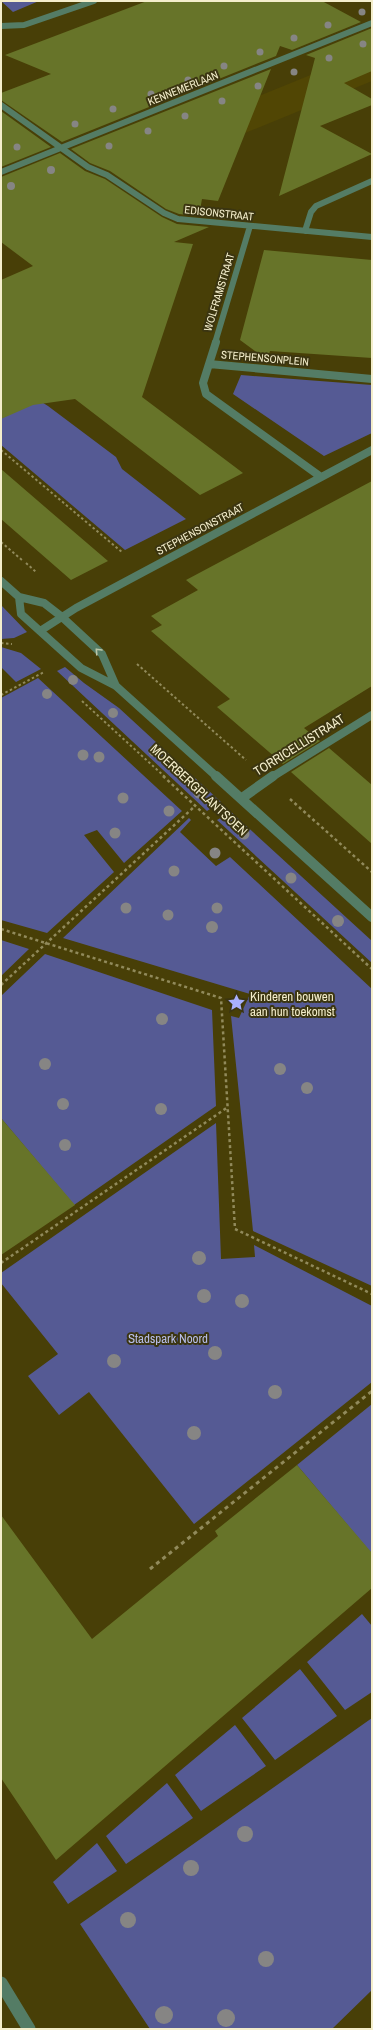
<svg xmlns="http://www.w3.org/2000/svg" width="373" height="2030" viewBox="0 0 373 2030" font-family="'Archivo Narrow',sans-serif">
  <rect width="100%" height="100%" fill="#483f07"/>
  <path fill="#514604" d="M372,50v31l-234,96 -34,-18z"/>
  <path fill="#555a94" d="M1,1h38l-26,11z
    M241,375l131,10v48l-48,23 -91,-62z
    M1,391l39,10 8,5 68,51 6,12 64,50 -61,31 -124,-105z
    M1,605l26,27 -13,6 -13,1z
    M1,647l20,6 20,16 -25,13 -15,-15z
    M65,667l19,16 35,25 102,94 -14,9 -150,-140z
    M38,678l144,133 -58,52 -27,-33 -13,5 30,37 -67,61 -46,-13v-222z
    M231,812l141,129v22l-155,-143z
    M189,818l2,2 -11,12 36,34 14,-9 142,132v297l-119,-55 -22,-215 8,2 11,-24 -187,-56z
    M1,940l28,9 -28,27z
    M45,954l167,56 4,96 -142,99 -73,-87v-122z
    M216,1123l5,136 34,-2 -1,-12 118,61v76l-178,142 -105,-132 -30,23 -31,-39 30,-22 -57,-71v-10z
    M372,1404v150l-75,-89z
    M362,1614l10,12v66l-27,18 -38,-48z
    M300,1669l37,47 -62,44 -33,-42z
    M372,1718v272l-40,39h-182l-70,-105z
    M235,1725l31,41 -65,45 -26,-36z
    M167,1783l26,35 -67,46 -20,-28z
    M97,1843l20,28 -49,33 -15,-22z"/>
  <path fill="#677429" d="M147,1h175l39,21 -69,28 -12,-4 -4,10 -214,86 -61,-42v-7l50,-19 -46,-19z
    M372,28v43l-28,12 28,16v6l-52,21 52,28 -93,42 36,-138 -9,-3z
    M271,69l-53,132 -16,-2 -2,11 41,2 -14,7 -48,-5 -13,-5 -56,-38 -20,-8 -19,-14z
    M1,111l50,36 -50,20z
    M60,153l25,18 20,8 57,38 15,7 32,3 -35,15 19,2 -51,153 101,76 -43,22 -125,-96 -42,6 -32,14v-139l32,-14 -32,-24v-65z
    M264,250l108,10v98l-102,-7 -3,9 -27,-20z
    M1,469l51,44 56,48 -37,19 -70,-61z
    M372,481v205l-68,42 16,13 -37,23 -66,-57 13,-8 -79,-68 11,-6 -11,-9 47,-26 -12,-10z
    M329,748l43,37v59l-81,-72z
    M1,1118l74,87 -74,50z
    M297,1465l75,88v35l-316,272 -55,-82v-263l91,124 126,-103 -3,-5z"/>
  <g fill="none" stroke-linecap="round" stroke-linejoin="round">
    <path stroke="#918a5b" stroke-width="2" stroke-dasharray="2.5 2.5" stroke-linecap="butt" d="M1,450l122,103
      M1,542l21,18
      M26,563l10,9
      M1,643l11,1
      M137,664l109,96
      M1,695l43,-23
      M82,701l83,76"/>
    <path stroke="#918a5b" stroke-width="2.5" stroke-dasharray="3 3" stroke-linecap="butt" d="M163,776l209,193
      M290,799l82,73
      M1,929l220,69 14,231 137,65
      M1,985l194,-179
      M1,1263l227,-156"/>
    <path stroke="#918a5b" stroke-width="3" stroke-dasharray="4 4" stroke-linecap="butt" d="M150,1569l222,-178"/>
    <path stroke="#547c65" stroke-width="6" d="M1,26l23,-1 70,-24
      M1,105l87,62 19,8 57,38 14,6 194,18
      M1,172l371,-149
      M305,231l6,-19 5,-6 56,-25
      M215,343l35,-117"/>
    <path stroke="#547c65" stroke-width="8" d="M209,364l7,-22
      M321,477l-115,-83 -3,-11 6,-19 163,15
      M1,581l18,16 25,6 18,14 40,37 14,32
      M19,597l2,17 60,54 35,18 101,91
      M40,631l36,-23 296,-158
      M272,777l100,-62"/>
    <path stroke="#547c65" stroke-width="10" d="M216,776l156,141
      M242,798l31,-22"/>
    <path stroke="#547c65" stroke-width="13" d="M1,1983l28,46"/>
  </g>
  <g fill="#868584">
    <circle cx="362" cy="12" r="3.5"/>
    <circle cx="328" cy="25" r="3.5"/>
    <circle cx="294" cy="38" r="3.5"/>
    <circle cx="363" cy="44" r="3.5"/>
    <circle cx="260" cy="52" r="3.5"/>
    <circle cx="329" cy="58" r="3.5"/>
    <circle cx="224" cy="66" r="3.5"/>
    <circle cx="294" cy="72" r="3.5"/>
    <circle cx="188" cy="80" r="3.5"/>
    <circle cx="258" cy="86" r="3.5"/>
    <circle cx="151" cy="94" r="3.5"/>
    <circle cx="222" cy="101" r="3.5"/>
    <circle cx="113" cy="109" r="3.5"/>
    <circle cx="185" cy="116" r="3.5"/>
    <circle cx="75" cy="124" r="3.5"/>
    <circle cx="148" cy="131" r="3.5"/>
    <circle cx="109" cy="146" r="3.5"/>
    <circle cx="17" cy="147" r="3.5"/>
    <circle cx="51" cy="170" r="4"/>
    <circle cx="11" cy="186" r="4"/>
    <circle cx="73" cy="680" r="5"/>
    <circle cx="47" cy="694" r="5"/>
    <circle cx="113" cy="713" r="5"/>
    <circle cx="154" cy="751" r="5.5"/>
    <circle cx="83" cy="755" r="5.5"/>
    <circle cx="99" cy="757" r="5.5"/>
    <circle cx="199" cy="793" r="5.5"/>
    <circle cx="123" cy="798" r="5.5"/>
    <circle cx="169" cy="811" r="5.5"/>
    <circle cx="115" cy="833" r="5.5"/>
    <circle cx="244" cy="834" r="5.5"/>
    <circle cx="215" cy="853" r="5.5"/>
    <circle cx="174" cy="871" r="5.5"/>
    <circle cx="291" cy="878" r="5.5"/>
    <circle cx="126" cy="908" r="5.5"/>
    <circle cx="217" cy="908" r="5.5"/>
    <circle cx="168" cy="915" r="5.5"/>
    <circle cx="338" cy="921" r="6"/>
    <circle cx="212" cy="927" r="6"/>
    <circle cx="162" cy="1019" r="6"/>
    <circle cx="45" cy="1064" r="6"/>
    <circle cx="280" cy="1069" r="6"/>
    <circle cx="307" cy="1088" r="6"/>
    <circle cx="63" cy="1104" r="6"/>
    <circle cx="161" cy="1109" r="6"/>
    <circle cx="65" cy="1145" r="6"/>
    <circle cx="199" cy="1258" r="7"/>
    <circle cx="204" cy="1296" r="7"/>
    <circle cx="242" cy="1301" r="7"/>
    <circle cx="215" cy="1353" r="7"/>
    <circle cx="114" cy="1361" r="7"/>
    <circle cx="275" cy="1392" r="7"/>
    <circle cx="194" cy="1433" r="7"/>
    <circle cx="245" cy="1834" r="8"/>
    <circle cx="191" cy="1868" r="8"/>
    <circle cx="128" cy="1920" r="8"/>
    <circle cx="266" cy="1959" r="8"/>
    <circle cx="164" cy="2015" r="9"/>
    <circle cx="226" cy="2018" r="9"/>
  </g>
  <defs><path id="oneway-chevron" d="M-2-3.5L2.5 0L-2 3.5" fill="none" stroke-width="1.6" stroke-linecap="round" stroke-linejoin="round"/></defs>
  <use stroke="#bcc6a8" href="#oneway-chevron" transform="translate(98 651) rotate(-133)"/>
  <defs>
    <symbol id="sight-bare" viewBox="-9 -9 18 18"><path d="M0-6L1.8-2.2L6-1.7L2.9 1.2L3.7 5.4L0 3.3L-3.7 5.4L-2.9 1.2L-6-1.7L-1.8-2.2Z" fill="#a8b0fc" stroke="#3b3511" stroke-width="2.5" paint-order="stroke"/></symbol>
  </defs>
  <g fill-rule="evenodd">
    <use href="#sight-bare" x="224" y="990" width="25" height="25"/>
  </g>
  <g text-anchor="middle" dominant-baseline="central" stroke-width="4" stroke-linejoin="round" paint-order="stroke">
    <g font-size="11" fill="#f4eecc" stroke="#3b3511">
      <text transform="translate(183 88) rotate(-22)">KENNEMERLAAN</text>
      <text transform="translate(219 213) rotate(6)">EDISONSTRAAT</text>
      <text transform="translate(219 292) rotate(-73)">WOLFRAMSTRAAT</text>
      <text transform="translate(265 358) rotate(5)">STEPHENSONPLEIN</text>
      <text transform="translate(200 529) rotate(-28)">STEPHENSONSTRAAT</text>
    </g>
    <g font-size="13" fill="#f4eecc" stroke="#3b3511">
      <text transform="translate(299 745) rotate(-32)">TORRICELLISTRAAT</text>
      <text transform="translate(199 790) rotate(43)">MOERBERGPLANTSOEN</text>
    </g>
    <g font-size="13" fill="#f4eecc" stroke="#3b3511" text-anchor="start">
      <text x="250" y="996">Kinderen bouwen<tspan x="250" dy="15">aan hun toekomst</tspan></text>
    </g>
    <g font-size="13" fill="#b9bfeb" stroke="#3b3511">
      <text x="168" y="1338">Stadspark Noord</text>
    </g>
  </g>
  <rect width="373" height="2030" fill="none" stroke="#f4eecc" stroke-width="4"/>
</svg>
